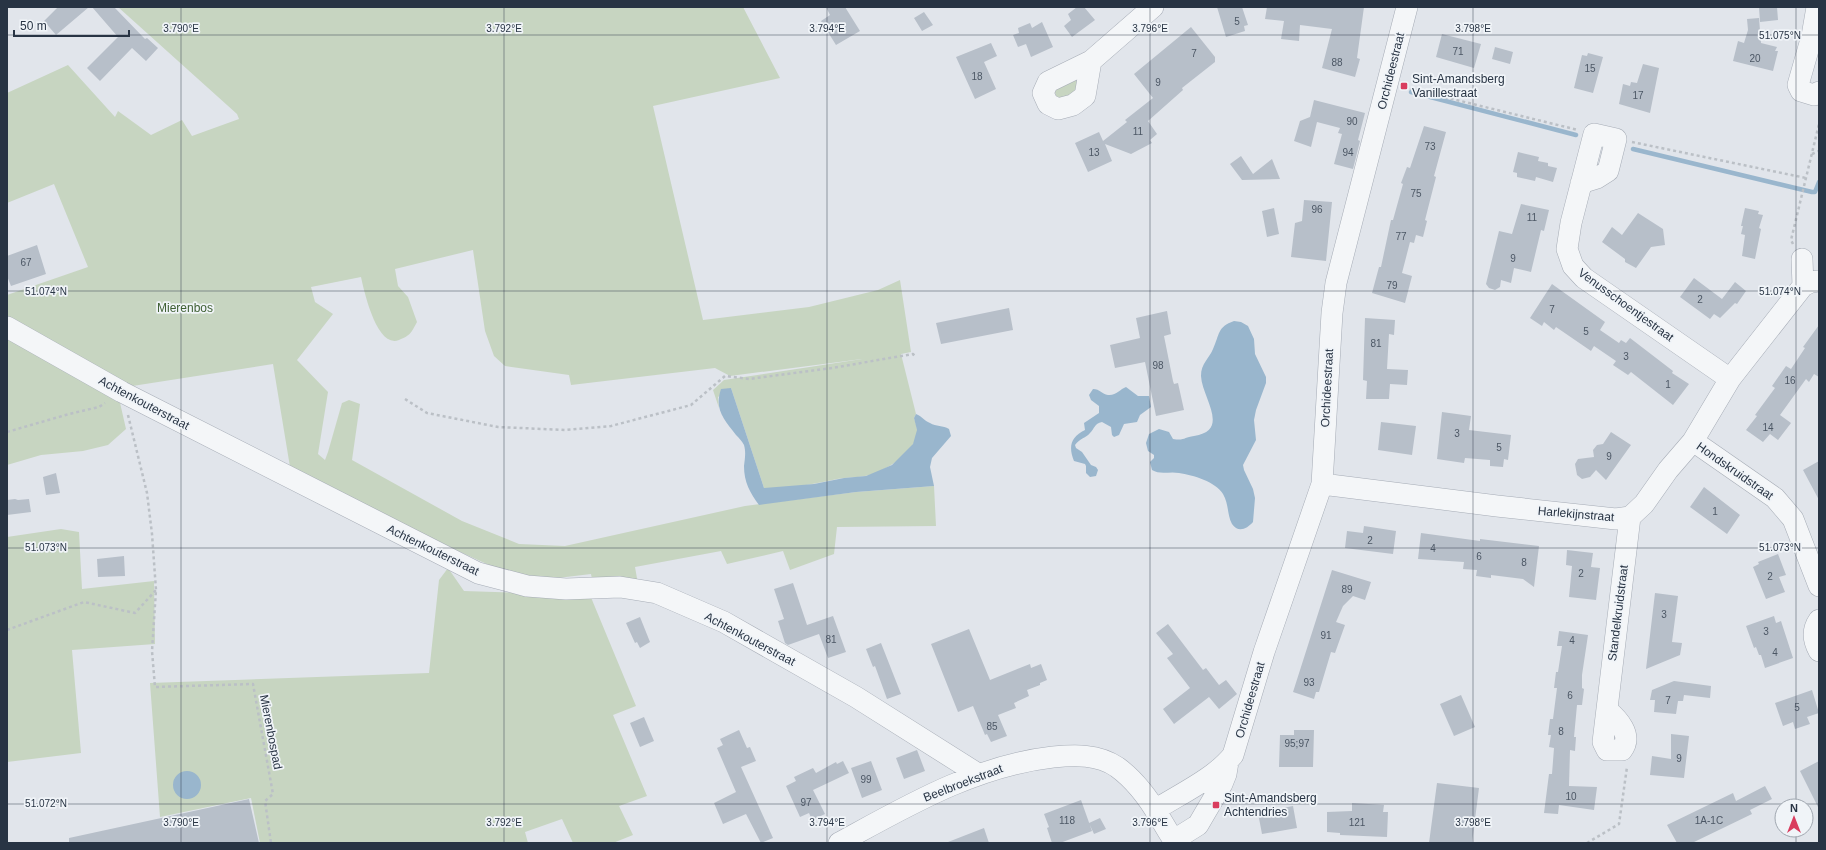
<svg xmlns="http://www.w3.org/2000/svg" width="1826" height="850" viewBox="0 0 1826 850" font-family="Arial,sans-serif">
  <rect width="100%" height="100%" fill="#e1e5eb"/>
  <path fill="#c7d5c1" d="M118,7h625l37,71 -127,28 50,214 106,-13 69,-17 22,-10 11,72 -10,2 15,60 -2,4c1,4 3,8 3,12 2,21 -34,43 -52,46 -9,2 -19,1 -28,3 -20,4 -53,12 -73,9l-33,-100 -13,9 1,11 -6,-18 11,-10 138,-21 -132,17 -15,-8 -144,17 -2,-10 -64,-9 -11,-10 -9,-25 -12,-81 -78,19 3,17 10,11 9,25c-6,11 -6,13 -18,18 -22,9 -35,-49 -38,-63l-50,10 4,15 18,12 -36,46 31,32 -10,62 7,6 3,-8 14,-49 7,-3 11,4 -8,56 110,61 57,23 46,2 180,-40 111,-14 78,-6 2,40 -99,1 -3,27 -44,16 -7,-19 -56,13 -6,-13 -86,16 3,17h-45l-2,-10 -50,6 -32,-6 -122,-55 -96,-46 -18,-109 -147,23 -119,-66v-26l81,-28 -34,-83 -47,19v-110l61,-28 47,52 3,-6 33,24 31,-15 10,16 47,-17 -2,-5z
    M1075,80l2,1v13l-20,5 -3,-10z
    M7,334l111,60 8,35 -18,16 -25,6 -42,4 -34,10z
    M61,529l18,3 3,57 72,-8 1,63 -83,6 9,103 -74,9v-225z
    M448,568l16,23 126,4 46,111 -23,9 34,81 -28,10 14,29 -20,8h-40l-11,-24 -37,13 3,11h-268l-9,-45 -91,19 -10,-134 279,-10 10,-93z"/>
  <path fill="#99b6cd" d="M1234,321l7,1 7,4 6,13 1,15 11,23v6l-10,27 -2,10 2,20 -13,25 1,5 9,19 2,9 -2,24c-6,7 -15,11 -21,2 -5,-9 -3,-20 -9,-30 -7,-12 -30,-19 -44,-21 -9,-2 -19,2 -27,-3l-2,-8 4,-4v-3l-6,-4 -2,-8 3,-9 10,-5 10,3 4,7c12,2 11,-2 21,-3 37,-6 8,-38 7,-60 0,-13 8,-17 12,-27 7,-15 4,-22 21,-28z
    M1126,387l12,9h11l2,11 -11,8 -3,7 -13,2 -5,11 -5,2 -2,-2 -1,-8 -9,-5c-8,2 -7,6 -12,11 -4,5 -10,5 -15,12l1,3 6,4 9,13 5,2 2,3 -2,6 -6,1 -4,-4v-7l-1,-2 -11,-3c-6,-15 -3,-24 11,-31l-1,-7 15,-10v-7l-8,-6 -2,-5 4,-6c7,0 9,5 15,6 8,1 12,-6 18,-8z
    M731,388l33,100 50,-4 30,-6 22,-2 26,-11 21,-21 4,-14 -3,-12 2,-4c6,2 8,7 14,9 6,4 13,2 19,6l2,7 -19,22 -2,9 4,19 -78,6 -97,13c-9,-12 -15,-23 -15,-39 1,-8 2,-14 0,-21 -2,-4 -5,-7 -8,-10 -12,-16 -22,-25 -15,-46z
    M173 785a14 14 0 1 1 28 0a14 14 0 1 1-28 0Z"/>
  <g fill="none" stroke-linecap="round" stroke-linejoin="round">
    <path stroke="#99b6cd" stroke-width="4.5" d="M1411,92l165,43
      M1633,149l179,43h3l4,-10"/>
  </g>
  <path fill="#b7bfc9" d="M58,7h31l-33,28 -12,-14z
    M92,7h22l31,32 2,-1 11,10 -12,13 -14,-13 -32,33 -13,-13 31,-31z
    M826,7h19l15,24 -24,14 -15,-24 9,-6z
    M1077,7h7l11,13 -23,17 -8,-11 7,-6 -3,-6z
    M1217,7h25l6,18 -4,1 1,5 -19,6z
    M1267,7h97l-7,51 3,1 -5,18 -33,-9 10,-39 -32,-4 -1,16 -18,-2 3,-18 -19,-2z
    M1759,7h18l1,13 -18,2z
    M924,12l9,13 -11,6 -8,-13z
    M1759,18l2,25 16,4 -2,4h3l-5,20 -40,-10 5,-20 6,2 4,-13 -1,-11z
    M1042,22l11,25 -22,10 -5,-13 -8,3 -5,-12 6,-2 -1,-5 12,-5 2,5z
    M1191,27l24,30v5l-33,26 1,2 -35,31 9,13 -7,6 2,3 -21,11 -26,-10 7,17 -24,11 -13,-29 24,-11 4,9 24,-19 -2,-2 28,-22 -19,-24z
    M1442,34l39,10 -7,24 -38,-11z
    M991,43l6,13 -13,6 12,27 -21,10 -19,-42z
    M1495,47l18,5 -3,12 -18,-5z
    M1588,53l15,4 -10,36 -19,-5 8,-33 5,1z
    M1643,64l16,4 -9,45 -31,-9 4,-20 7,2 1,-4 6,1z
    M1314,100l51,13 -7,27 2,1 -7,28 -19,-5 8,-30 -4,-1 2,-5 -23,-6 -6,25 -17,-6 6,-20 10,-4z
    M1424,126l22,6 -12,44 2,1 -11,43 2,1 -4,16 -7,-2 -2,8 -4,-1 -8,31 10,3 -7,27 -33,-10 7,-26h2l10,-47h2l10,-36 -2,-1 6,-16 3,1z
    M1518,152l21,5 -1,4 10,2v3l9,2 -4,14 -17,-5 -1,4 -18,-4v-4l-4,-1z
    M1241,156l12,18 19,-15 8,20 -38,1 -12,-16z
    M1304,200l28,2 -6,59 -35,-4 4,-34 7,-2z
    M1521,204l28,6 -5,21 -3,-1 -10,42 -17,-4 -3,15 -10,-3 -1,7 -5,3 -6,-2 -3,-4 13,-53 13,3z
    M1274,208l5,26 -12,3 -5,-26z
    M1745,208l14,3 -1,3 5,1 -4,13 2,1 -6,30 -13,-3 3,-21 -4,-1 2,-8h-2z
    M1638,213l25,16 2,16 -14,2 -15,21 -11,-6v-3l-23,-17 10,-15 10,8z
    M37,245l9,29 -35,12 -4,-10v-20z
    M1694,278l28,21 13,-17 11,9 -9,13 -2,-1 -15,15 -6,-4 -4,5 -30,-22z
    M1552,284l53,38 -5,8 19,13 2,-3 5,3 4,-5 43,33 -1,2 17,11 -16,21 -42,-33 -3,3 -15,-10 3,-4 -22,-15 -3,5 -35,-24 -2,3 -10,-8 -2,4 -12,-8z
    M1009,308l4,22 -72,14 -5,-21z
    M1167,311l4,23 -7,2 9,45 1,3 4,-1 6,27 -28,6 -11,-54 -30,6 -5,-23 30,-7 -4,-20z
    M1365,318l30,2 -1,15 -5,-1 -2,35 21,1 -1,15 -17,-1 -1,15h-23l1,-18 -4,-1z
    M1819,325v52l-5,-3 -5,8 -3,-3 -26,36 11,8 -13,17 -8,-6 -7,8 -17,-12 11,-14 -2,-1 20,-27 -3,-2 14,-20 5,3 14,-21 -2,-1z
    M1442,412l29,4 -2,14 42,5 -3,25 -4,-1 -1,8 -13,-1v-6l-25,-2 -1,5 -27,-4z
    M1381,422l35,4 -4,29 -34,-5z
    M1611,432l20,13 -25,35 -10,-10 -6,7 -8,2 -5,-4 -2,-11 3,-5 16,-2 -1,-7 4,-5 6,-1z
    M1819,461v39l-16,-30z
    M56,473l4,20 -14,2 -3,-18z
    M1704,487l36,28 -13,19 -37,-27z
    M15,499l3,1 11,-1 2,13 -24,3v-15z
    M1364,526l32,5 -3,23 -48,-6 2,-17 16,2z
    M1421,533l59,8v-2l59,7 -5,41 -11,-8 -32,-4v3l-15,-2 1,-6 -14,-1 1,-7 -46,-3z
    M1567,550l26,3 -2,14 9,1 -4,32 -27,-3 3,-31 -6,-1z
    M1778,554l8,21 -7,2 6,15 -19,7 -13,-32 6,-3 -1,-2z
    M124,556l1,20 -27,1 -1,-18z
    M1332,570l39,12 -6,18 -12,-4 -10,10 -7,16 9,3 -10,28 -4,-1 -12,40h-3l-2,7 -21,-7z
    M793,583l14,42 26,-9 13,36 -18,6 -9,-24 -31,11 -3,-2 -7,-22 6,-2 -10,-30z
    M1655,593l23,3 -6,46 10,1 -2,12 -34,14z
    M1774,616l2,7 5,-2 12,37 -28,10 -4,-13h-2l-3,-8 -2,1 -8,-22z
    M640,617l10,25 -10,6 -3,-6 -2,1 -9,-20z
    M1168,624l35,46 3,-2 13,17 7,-5 11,14 -18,15 -10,-12 -35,27 -11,-15 27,-21 -23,-30 6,-4 -17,-21z
    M969,629l21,51 40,-16 1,4 10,-4 6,16 -7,3v2l-13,5 2,6 -15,7 2,5 -18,7 9,21 -16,6 -4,-8 -2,1 -12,-29 -15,6 -27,-68z
    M1559,631l29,4 -6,40v13l2,1 -2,16h-5l-3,32h2l-1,14 -5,-1 -1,36 28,1 -3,23 -35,-5 -1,9 -14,-1 5,-39h3l2,-26 -5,-1 2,-12h-3l2,-16h3l4,-31h-3l2,-16h2l4,-26h-5z
    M881,643l20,51 -14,5 -12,-33 -2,1 -7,-18z
    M1674,681l37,5 -1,12 -26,-3 -1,6h-5l-2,13 -22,-2 1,-12h-5l2,-10z
    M1812,690l7,23 -12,4 3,7 -15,5 -2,-7 -10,4 -8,-23z
    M1461,695l14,32 -21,9 -14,-32z
    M644,717l10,24 -14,6 -10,-24z
    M739,730l8,18 3,-1 6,14 -15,6 32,71 -12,5 -15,-29 -23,10 -9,-21 22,-11 -19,-44 6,-3 -3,-6z
    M1294,730h20l-1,37h-34l1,-32h14z
    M1671,734l18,2 -5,42 -34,-3 2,-19 19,3z
    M917,750l8,21 -21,8 -8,-21z
    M843,761l6,12 -36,17 12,24 -13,6 -3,-7 -9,4 -14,-31 10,-5 -2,-4 19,-9 3,5 20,-11 1,2z
    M871,761l11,29 -20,8 -11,-30z
    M1819,761v48l-19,-38z
    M1437,783l42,5 -7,55h-43z
    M1765,786l7,13 -22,11 2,4 -60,29h-15l-10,-18 66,-32 3,8z
    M249,799l10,44h-190v-5z
    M1081,800l11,31 -32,12h-8l-5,-15 2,-1 -5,-13z
    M1352,803l32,2 -1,7h5l-1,25 -47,-2v-2l-13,-1v-20l25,-1z
    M1293,806l4,22 -35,6 -4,-21z
    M1100,818l6,11 -12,5 -5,-11z
    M984,828l5,15h-40l-1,-1z"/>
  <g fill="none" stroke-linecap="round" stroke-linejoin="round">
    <defs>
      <path id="minor" d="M1817,7l-5,29 -14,49 3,6 13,4 5,-3
        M1091,61l-6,35 -12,9 -15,4 -10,-5 -5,-11 5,-11 43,-21 62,-54
        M1581,183l16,-5 11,-7 8,-32 -22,-5 -23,89 -4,26 6,17 11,12 146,101
        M1802,259l1,27
        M7,327l115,65 356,181 49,13 39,3 54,-2 37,6 67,29 132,75 122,77
        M1693,441l82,57 18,21 26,67
        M1322,484l175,22 119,13 14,-2 14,-13 24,-34 25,-29 37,-62 73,-93 8,-4 8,-1
        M1819,620c-7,10 -6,20 0,31
        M1607,710c11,9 26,25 15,40h-15l-4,-8 27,-225
        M1155,810c25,-16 60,-32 78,-55l31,-103 58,-168 10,-171 4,-30 71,-276
        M1174,840l24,-15 24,-41 4,-10 2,-12
        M839,843c68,-37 135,-77 214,-86 22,-2 45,-3 64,10 18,13 32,32 43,51 5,8 10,18 16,25"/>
    </defs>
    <use href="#minor" stroke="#a6acb6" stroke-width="22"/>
    <path stroke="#bbc0c6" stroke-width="2.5" stroke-dasharray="3 3" stroke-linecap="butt" d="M1404,87l174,43
      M1632,142l174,36
      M1812,154l7,-3
      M1793,244l-2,-4 28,-116
      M405,399l22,14 71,14 67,3 46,-4 80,-21 34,-29 24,3 83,-11 81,-14 3,3
      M128,415l19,78 5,41 4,56 -4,61 3,36 98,-3 20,110 -8,7 6,42
      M7,432l62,-18 30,-7 6,-4
      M7,630l77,-28 51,11 21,-23
      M1587,843l32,-19 8,-57"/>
    <use href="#minor" stroke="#f4f6f8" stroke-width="21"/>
  </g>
  <path fill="none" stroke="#283444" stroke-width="1" stroke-opacity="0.45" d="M181,7v836M504,7v836M827,7v836M1150,7v836M1473,7v836M1796,7v799M7,35h1812M7,291h1812M7,548h1812M7,804h1812M1796,830v13"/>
  <g fill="#d93c5e" stroke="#f0f4f8" stroke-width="1.5">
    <rect x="1400" y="82" width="8" height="8" rx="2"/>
    <rect x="1212" y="801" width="8" height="8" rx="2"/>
  </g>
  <g text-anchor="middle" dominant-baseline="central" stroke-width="3.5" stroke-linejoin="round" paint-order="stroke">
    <g font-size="10" fill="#4c5765">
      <text x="1237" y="21">5</text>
      <text x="1458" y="51">71</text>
      <text x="1194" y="53">7</text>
      <text x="1755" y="58">20</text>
      <text x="1337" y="62">88</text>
      <text x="1590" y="68">15</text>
      <text x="977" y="76">18</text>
      <text x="1158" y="82">9</text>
      <text x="1638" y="95">17</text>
      <text x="1352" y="121">90</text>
      <text x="1138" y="131">11</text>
      <text x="1430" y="146">73</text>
      <text x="1094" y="152">13</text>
      <text x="1348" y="152">94</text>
      <text x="1416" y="193">75</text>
      <text x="1317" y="209">96</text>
      <text x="1532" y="217">11</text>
      <text x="1401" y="236">77</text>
      <text x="1513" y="258">9</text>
      <text x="26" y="262">67</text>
      <text x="1392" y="285">79</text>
      <text x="1700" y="299">2</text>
      <text x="1552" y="309">7</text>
      <text x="1586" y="331">5</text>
      <text x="1376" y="343">81</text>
      <text x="1626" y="356">3</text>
      <text x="1158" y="365">98</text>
      <text x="1790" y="380">16</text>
      <text x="1668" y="384">1</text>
      <text x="1768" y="427">14</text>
      <text x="1457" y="433">3</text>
      <text x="1499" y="447">5</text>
      <text x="1609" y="456">9</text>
      <text x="1715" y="511">1</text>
      <text x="1370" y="540">2</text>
      <text x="1433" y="548">4</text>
      <text x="1479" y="556">6</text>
      <text x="1524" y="562">8</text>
      <text x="1581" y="573">2</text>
      <text x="1770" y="576">2</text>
      <text x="1347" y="589">89</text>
      <text x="1664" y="614">3</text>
      <text x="1766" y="631">3</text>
      <text x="1326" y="635">91</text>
      <text x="831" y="639">81</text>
      <text x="1572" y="640">4</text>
      <text x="1775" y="652">4</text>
      <text x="1309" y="682">93</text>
      <text x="1570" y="695">6</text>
      <text x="1668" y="700">7</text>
      <text x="1797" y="707">5</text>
      <text x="992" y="726">85</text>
      <text x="1561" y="731">8</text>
      <text x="1297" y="743">95;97</text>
      <text x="1679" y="758">9</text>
      <text x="866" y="779">99</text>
      <text x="1571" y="796">10</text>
      <text x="806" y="802">97</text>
      <text x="1067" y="820">118</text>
      <text x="1709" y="820">1A-1C</text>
      <text x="1357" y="822">121</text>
    </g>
    <g font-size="12" fill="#283444" stroke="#f0f4f8">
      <text transform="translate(1391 71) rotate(-76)">Orchideestraat</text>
      <text transform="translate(1626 305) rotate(36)">Venusschoentjestraat</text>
      <text transform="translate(1327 388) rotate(-87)">Orchideestraat</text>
      <text transform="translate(144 403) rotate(28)">Achtenkouterstraat</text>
      <text transform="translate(1735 471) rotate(35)">Hondskruidstraat</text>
      <text transform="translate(1576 514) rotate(5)">Harlekijnstraat</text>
      <text transform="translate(433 550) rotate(26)">Achtenkouterstraat</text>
      <text transform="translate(1618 613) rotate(-83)">Standelkruidstraat</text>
      <text transform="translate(750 639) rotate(28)">Achtenkouterstraat</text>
      <text transform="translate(1250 700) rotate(-74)">Orchideestraat</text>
      <text transform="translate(271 732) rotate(79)">Mierenbospad</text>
      <text transform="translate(963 783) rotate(-21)">Beelbroekstraat</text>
    </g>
    <g font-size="12" fill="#283444" stroke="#f0f4f8" text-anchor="start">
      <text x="1412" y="79">Sint-Amandsberg<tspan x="1412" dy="14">Vanillestraat</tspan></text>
      <text x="1224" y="798">Sint-Amandsberg<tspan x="1224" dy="14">Achtendries</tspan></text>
    </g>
    <g font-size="12" fill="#3f6034" stroke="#f0f4f8">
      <text x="185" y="308">Mierenbos</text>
    </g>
  </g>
  <g font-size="10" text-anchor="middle" fill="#283444" stroke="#f0f4f8" stroke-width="3.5" stroke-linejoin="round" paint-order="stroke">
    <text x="181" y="32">3.790°E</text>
    <text x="504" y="32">3.792°E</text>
    <text x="827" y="32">3.794°E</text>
    <text x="1150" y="32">3.796°E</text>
    <text x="1473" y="32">3.798°E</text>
    <text x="1780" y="39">51.075°N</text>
    <text x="46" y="295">51.074°N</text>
    <text x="1780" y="295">51.074°N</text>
    <text x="46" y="551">51.073°N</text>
    <text x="1780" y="551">51.073°N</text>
    <text x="46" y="807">51.072°N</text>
    <text x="181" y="826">3.790°E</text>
    <text x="504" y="826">3.792°E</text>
    <text x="827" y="826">3.794°E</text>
    <text x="1150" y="826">3.796°E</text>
    <text x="1473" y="826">3.798°E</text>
  </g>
  <rect width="1826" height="850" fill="none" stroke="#283444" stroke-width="16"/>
  <g transform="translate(1794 818)"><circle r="19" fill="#f0f4f8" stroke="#a0a7b0"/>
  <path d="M0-3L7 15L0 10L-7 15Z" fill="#d93c5e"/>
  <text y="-6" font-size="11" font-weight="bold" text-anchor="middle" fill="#283444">N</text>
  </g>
  <path d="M14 30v6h115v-6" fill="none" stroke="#283444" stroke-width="2"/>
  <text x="20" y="30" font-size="12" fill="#283444" stroke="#f0f4f8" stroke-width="3" paint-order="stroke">50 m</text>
</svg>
